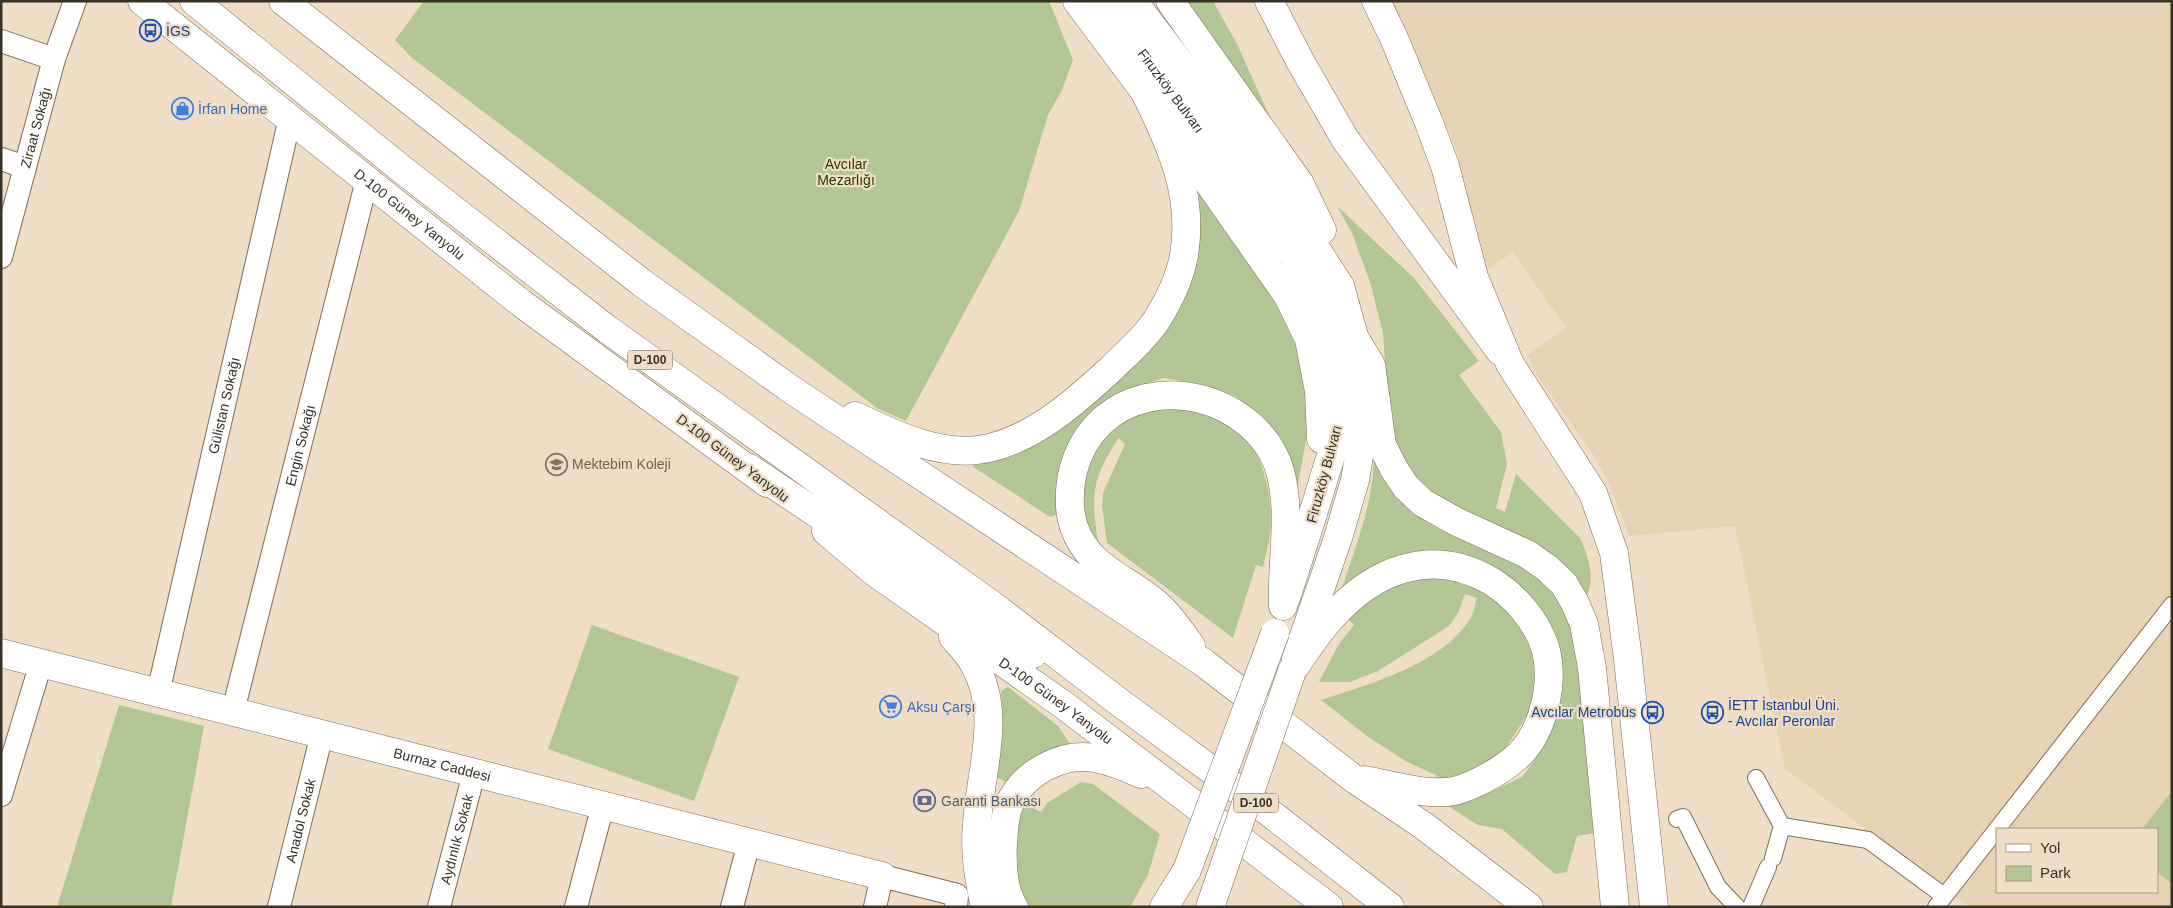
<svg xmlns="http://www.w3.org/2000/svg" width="2173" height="908" viewBox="0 0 2173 908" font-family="Helvetica,sans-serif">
  <rect width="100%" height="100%" fill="#efddc5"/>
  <path fill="#e8d2b4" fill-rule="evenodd" d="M1392,1h780v906h-202l-185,-138 -50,-243 -106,10 -18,-48 -16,-31 -59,-83 -8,-19 38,-27 -53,-76 -26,18 -32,-124 -38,-91zM1997,829h160v63h-160z"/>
  <path fill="#b2c695" d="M424,1h625l24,59 -11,30 -14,25 -29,96 -113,210 -29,-13 -465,-350 -17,-18z
    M1184,1h29l24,43 32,71 -37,-45z
    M1198,183l63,87 36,69 8,37 3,52 -11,63 -24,-60 -17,-19 -21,-16 -30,-11 -41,-7 -35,11 -26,14 -21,22 -23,89 -9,3 -78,-51c17,-4 38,-7 54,-17 18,-11 33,-28 50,-41 40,-33 89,-63 110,-113 15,-36 15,-74 12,-112z
    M1337,206l77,72 65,83 -20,14 42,57 6,32 -11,44 9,4 11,-38 64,64c8,17 16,41 6,59l-160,-102 -35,-50 -8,-112 -13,-51 -18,-49z
    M1185,404c12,5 43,15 53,22 21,17 32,62 33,88 1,18 -4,36 -8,53l-7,-2 -23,73 -126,-95 -5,-37 1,-13 22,-49 -6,-6c-30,42 -28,65 -19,113l-15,-22 -6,-34 16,-50 40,-35z
    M1374,458c15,21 27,44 47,60 36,27 106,38 133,73 11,14 16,31 22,48l19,194 -18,3 -10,36 -12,2 -53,-45 -24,-4 -30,-19 29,-8 45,-21 14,-19 9,-21v-118l-127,-66 -39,10 -37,25c14,-42 31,-85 32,-130z
    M1423,579h31l32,13 22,20 14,17 11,27 3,31 -5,22 -30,46 -26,18 -37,9 -2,-7 -29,-13 -40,-26 -46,-36c48,-16 123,-36 150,-83 3,-5 4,-13 6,-19l-12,-4 -7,19 -9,13 -71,45 -28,11h-31l20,-38 15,-19 -6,-6 24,-23 26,-11z
    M592,625l147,52 -45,124 -146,-52z
    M1008,687l50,39 12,18 -23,8 -24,13 -17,17 -12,-6 8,-61 -1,-24z
    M119,705l85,21 -33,181h-114z
    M1081,782l12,2 67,50 -12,41 -18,32h-102l-12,-33 -1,-47 7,-24 19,9 6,-9z
    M2172,791v93l-15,-12v-43h-15z"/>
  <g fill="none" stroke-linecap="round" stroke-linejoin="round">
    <defs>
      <path id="pedestrian" d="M1756,778l26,48 86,14 76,56
        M1677,819l6,-2 35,70 19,20
        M1997,829l175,-224
        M1773,858l9,-32
        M1751,907l17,-40
        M1936,907l61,-78"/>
      <g id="minor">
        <path d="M1,41l53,18"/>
        <path d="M1,159l24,8"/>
        <path id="s1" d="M1,257l53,-198 21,-58"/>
        <path id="s2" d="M158,693l132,-575"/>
        <path id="s3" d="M233,711l134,-531"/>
        <path d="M1,795l40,-132"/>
        <path id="s4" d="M279,907l43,-173"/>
        <path id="s5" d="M439,907l35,-134"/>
        <path d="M576,907l27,-102"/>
        <path d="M732,907l17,-65"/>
        <path d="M875,907l7,-31 75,19 -1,12"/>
      </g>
      <g id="secondary">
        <path d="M1269,1l31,60 45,78 155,212"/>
        <path id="s6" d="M1,653l881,223"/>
      </g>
      <g id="primary">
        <path id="s7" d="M142,1l379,302 246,180"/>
        <path d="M1077,1l68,91 143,204 21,43 10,52 2,48"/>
        <path id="s8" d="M1104,1l190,255c29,51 51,111 44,171 -2,17 -9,34 -14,51 -12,40 -25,80 -38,120"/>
        <path d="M1133,1l154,203 53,82 19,68 3,26 1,53 -8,47 -17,58 -42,121"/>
        <path d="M1170,1l130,183 22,46"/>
        <path id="s9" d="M826,531l47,40 192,135 264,201"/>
        <path d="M953,637c7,8 16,17 21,27 29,50 6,107 3,160 -3,28 2,56 8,83"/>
        <path d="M1014,907c-11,-17 -12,-44 -11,-64 1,-12 1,-26 6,-38 13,-31 52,-53 85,-47 17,3 32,9 47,16"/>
        <path d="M1164,907l23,-37"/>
        <path d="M1210,907l7,-20"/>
      </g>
      <path id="trunk" d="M194,1l210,170 203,158 385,276 127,97 155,114 116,91
        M283,1l359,282 150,107 412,273 150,116 70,47 105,81
        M1376,1l18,37 35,85 16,43 29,111 36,87 83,129 21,60 14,106 26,248
        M1354,337l17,28 11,80 12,24 12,18 17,16 34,19 70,32 20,14 17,16 11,19 9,21 8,44 23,239
        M855,416c40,19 89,43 134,32 48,-11 88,-48 123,-80 15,-15 32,-29 44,-47 12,-19 24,-43 28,-66 10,-61 -13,-110 -39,-163
        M749,468l245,164 39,22
        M1191,646c-10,-14 -20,-29 -33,-41 -31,-28 -69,-35 -84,-78 -6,-17 -5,-39 -1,-56 21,-82 117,-97 176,-47 14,12 26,29 31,47 12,44 1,90 3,135
        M1292,671c12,-18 24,-36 38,-52 43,-49 101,-73 161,-38 24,15 45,39 54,66 10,34 -1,82 -25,107 -12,11 -24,19 -38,26 -8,4 -18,9 -28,11 -28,5 -61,-6 -90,-11"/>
    </defs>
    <use href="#pedestrian" stroke="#7c6d57" stroke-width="18"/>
    <use href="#minor" stroke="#7c6d57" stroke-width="24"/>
    <use href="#secondary" stroke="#7c6d57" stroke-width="29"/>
    <use href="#primary" stroke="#7c6d57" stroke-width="29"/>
    <use href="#trunk" stroke="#7c6d57" stroke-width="29"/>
    <use href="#pedestrian" stroke="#fff" stroke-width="16"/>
    <use href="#minor" stroke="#fff" stroke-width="22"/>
    <use href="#secondary" stroke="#fff" stroke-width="28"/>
    <use href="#primary" stroke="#fff" stroke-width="28"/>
    <use href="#trunk" stroke="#fff" stroke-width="28"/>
    <defs>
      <path id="primary-bridge" d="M1187,870l88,-237
        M1217,887l75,-216"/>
    </defs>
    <use href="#primary-bridge" stroke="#7c6d57" stroke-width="29" stroke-linecap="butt"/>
    <use href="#primary-bridge" stroke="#fff" stroke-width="28"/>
  </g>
  <defs>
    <symbol id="bus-ring" viewBox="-11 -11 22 22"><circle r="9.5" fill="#efddc5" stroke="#1a4fb4" stroke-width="1.5"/><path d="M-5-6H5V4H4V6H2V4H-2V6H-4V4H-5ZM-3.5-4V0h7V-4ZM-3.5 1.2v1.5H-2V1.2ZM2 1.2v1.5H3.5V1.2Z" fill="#1a4fb4"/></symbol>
    <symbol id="shop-ring" viewBox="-11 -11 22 22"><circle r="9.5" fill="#efddc5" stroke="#3f7fe0" stroke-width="1.5"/><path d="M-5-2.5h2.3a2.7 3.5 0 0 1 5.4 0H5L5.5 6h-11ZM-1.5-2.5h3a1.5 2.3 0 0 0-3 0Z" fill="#3f7fe0"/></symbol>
    <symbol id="school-ring" viewBox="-11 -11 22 22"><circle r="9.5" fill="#efddc5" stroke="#8d6e63" stroke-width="1.5"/><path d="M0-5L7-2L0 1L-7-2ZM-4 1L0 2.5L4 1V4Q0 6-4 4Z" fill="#8d6e63"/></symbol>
    <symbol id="supermarket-ring" viewBox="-11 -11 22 22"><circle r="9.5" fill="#efddc5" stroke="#3f7fe0" stroke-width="1.5"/><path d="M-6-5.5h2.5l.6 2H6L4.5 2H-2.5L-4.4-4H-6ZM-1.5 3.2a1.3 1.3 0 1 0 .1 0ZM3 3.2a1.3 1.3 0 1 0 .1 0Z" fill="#3f7fe0"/></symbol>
    <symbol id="bank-ring" viewBox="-11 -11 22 22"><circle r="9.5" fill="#efddc5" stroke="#5c6f8a" stroke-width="1.5"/><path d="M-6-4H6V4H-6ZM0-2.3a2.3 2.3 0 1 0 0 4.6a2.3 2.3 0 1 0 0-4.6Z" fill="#5c6f8a"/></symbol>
  </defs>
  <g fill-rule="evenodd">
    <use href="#bus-ring" x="138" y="18" width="25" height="25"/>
    <use href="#shop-ring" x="170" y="96" width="25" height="25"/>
    <use href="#school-ring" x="544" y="452" width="25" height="25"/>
    <use href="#supermarket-ring" x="878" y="694" width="25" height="25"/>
    <use href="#bus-ring" x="1640" y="700" width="25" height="25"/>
    <use href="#bus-ring" x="1700" y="700" width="25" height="25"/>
    <use href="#bank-ring" x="912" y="788" width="25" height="25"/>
  </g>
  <g text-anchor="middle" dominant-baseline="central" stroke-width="4.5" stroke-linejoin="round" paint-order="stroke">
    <g fill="#efddc5" stroke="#6e6556" stroke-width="1">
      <rect x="627.5" y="350.5" width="45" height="19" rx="4"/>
      <rect x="1233.5" y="793.5" width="45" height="19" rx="4"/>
    </g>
    <g font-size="12" font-weight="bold" fill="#373127">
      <text x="650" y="360">D-100</text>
      <text x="1256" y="803">D-100</text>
    </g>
    <g font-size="14" fill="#164399" stroke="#efddc5" text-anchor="start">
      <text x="166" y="31">İGS</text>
      <text x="1728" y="705">İETT İstanbul Üni.<tspan x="1728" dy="16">- Avcılar Peronlar</tspan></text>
      <text x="1636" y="712" text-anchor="end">Avcılar Metrobüs</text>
    </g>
    <g font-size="14" fill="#373127" stroke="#efddc5">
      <text stroke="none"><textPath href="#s8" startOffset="112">Firuzköy Bulvarı</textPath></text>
      <text stroke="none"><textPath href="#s1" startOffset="134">Ziraat Sokağı</textPath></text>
      <text stroke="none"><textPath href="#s7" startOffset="342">D-100 Güney Yanyolu</textPath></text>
      <text stroke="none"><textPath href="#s2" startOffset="295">Gülistan Sokağı</textPath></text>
      <text stroke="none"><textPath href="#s3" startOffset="274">Engin Sokağı</textPath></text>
      <text transform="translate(733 458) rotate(37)">D-100 Güney Yanyolu</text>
      <text transform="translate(1324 474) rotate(-75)">Firuzköy Bulvarı</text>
      <text stroke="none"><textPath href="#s9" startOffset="286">D-100 Güney Yanyolu</textPath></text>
      <text stroke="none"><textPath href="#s6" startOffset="455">Burnaz Caddesi</textPath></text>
      <text stroke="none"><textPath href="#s4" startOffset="89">Anadol Sokak</textPath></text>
      <text stroke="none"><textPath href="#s5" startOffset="70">Aydınlık Sokak</textPath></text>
    </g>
    <g font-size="14" fill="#366cbe" stroke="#efddc5" text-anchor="start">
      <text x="198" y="109">İrfan Home</text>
      <text x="907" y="707">Aksu Çarşı</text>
    </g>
    <g font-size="14" fill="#293908" stroke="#efddc5">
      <text x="846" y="164">Avcılar<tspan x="846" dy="16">Mezarlığı</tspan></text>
    </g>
    <g font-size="14" fill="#785e54" stroke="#efddc5" text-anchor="start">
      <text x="572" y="464">Mektebim Koleji</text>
    </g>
    <g font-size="14" fill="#4e5e75" stroke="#efddc5" text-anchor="start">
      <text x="941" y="801">Garanti Bankası</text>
    </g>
  </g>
  <rect width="2173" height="908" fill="none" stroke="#373127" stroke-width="5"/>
  <rect x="1996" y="828" width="162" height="65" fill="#efddc5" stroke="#a59886"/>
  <rect x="2006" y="844" width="25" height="8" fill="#ffffff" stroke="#a59886"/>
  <text x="2040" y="853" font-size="15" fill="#373127">Yol</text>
  <rect x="2006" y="866" width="25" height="15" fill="#b2c695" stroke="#a59886"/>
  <text x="2040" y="878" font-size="15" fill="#373127">Park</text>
</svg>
